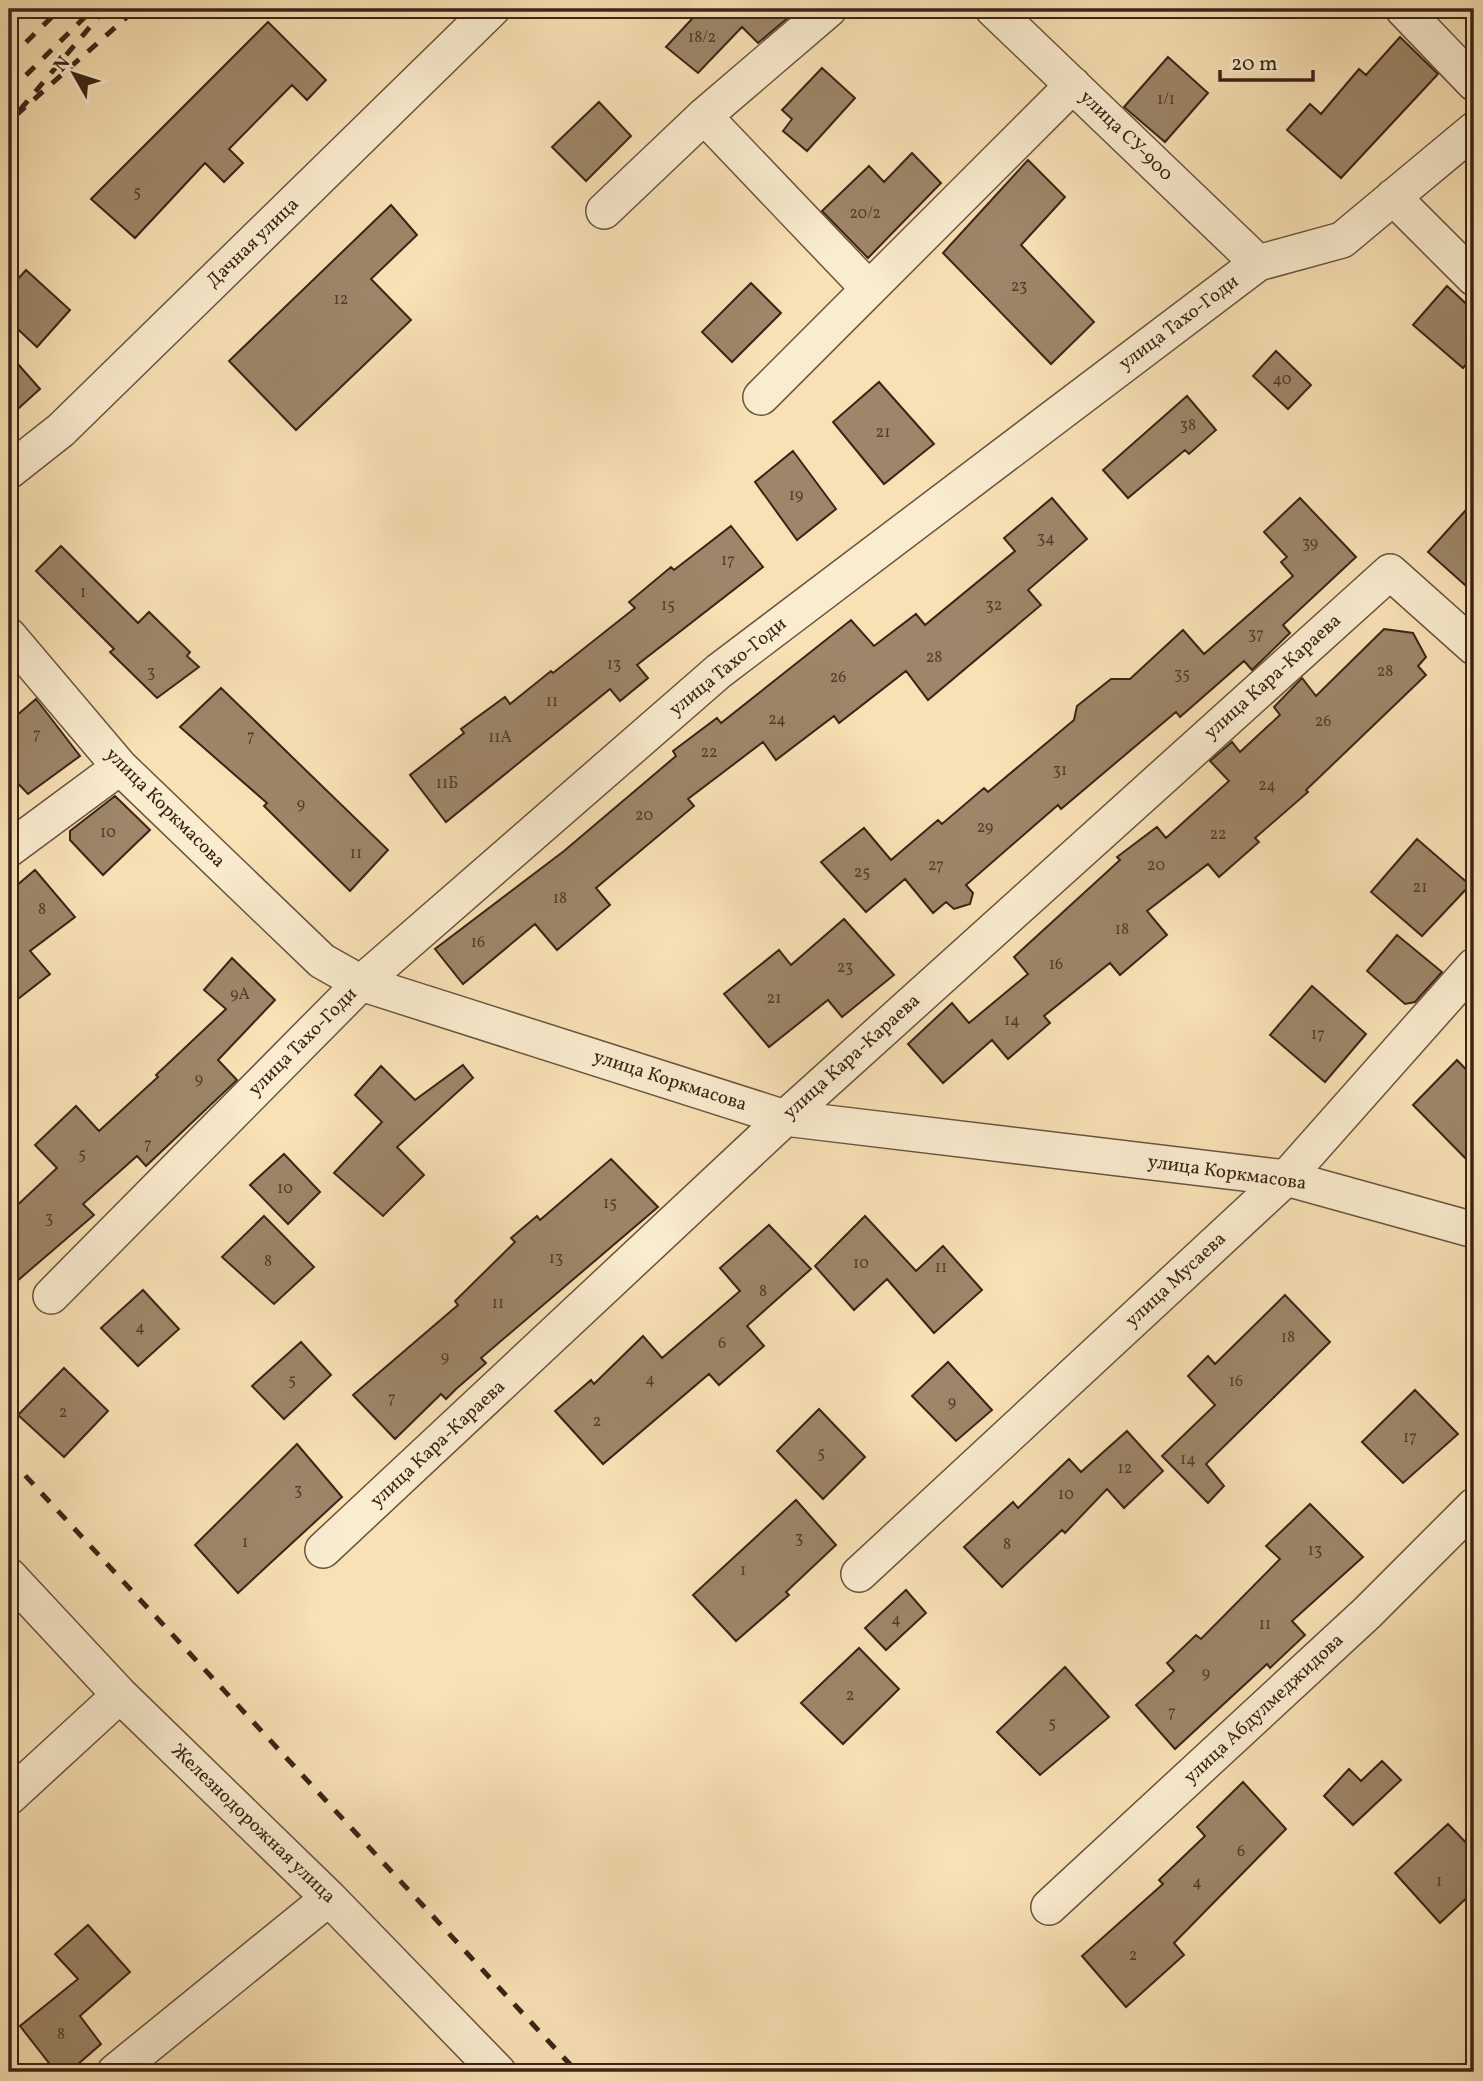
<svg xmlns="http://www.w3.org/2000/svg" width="1483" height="2081" viewBox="0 0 1483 2081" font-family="Vollkorn,serif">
  <rect width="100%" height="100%" fill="#f8e1b5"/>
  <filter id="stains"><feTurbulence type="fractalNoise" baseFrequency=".00286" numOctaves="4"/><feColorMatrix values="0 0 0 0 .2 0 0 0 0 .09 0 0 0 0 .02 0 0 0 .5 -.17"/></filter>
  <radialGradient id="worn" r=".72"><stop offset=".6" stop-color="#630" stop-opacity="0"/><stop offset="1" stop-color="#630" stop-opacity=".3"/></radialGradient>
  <path fill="#9d8669" stroke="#3b2416" stroke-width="2" d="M701,9h83l6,7 -32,27 -16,-16 -44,46 -32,-26z
    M268,22l58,58 -19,20 -15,-15 -63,64 14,14 -19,19 -19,-19 -70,75 -44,-39z
    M1400,37l38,37 -97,104 -54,-48 23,-26 11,10 38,-45 7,6z
    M1168,57l40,36 -43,49 -41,-35z
    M822,68l33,30 -48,53 -24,-20 9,-12 -10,-9z
    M599,102l32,34 -45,45 -34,-34z
    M912,153l29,30 -73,75 -46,-47 47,-45 15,16z
    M1028,160l37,37 -44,48 73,77 -43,42 -108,-111z
    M391,205l26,30 -46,44 40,41 -115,110 -67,-69z
    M26,270l44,40 -33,37 -28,-26v-32z
    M751,283l30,30 -49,49 -30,-30z
    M1447,286l27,25v44l-11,13 -50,-43z
    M1276,351l35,34 -23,24 -35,-33z
    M9,354l31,35 -31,28z
    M879,382l55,62 -50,40 -51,-62z
    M1187,396l29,34 -27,24 -4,-4 -57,48 -25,-28z
    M793,451l43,58 -39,31 -42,-58z
    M1052,498l35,41 -59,51 13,15 -113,95 -22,-29 -67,52 -5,-7 -58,44 -13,-18 -75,57 6,7 -98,82 14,17 -53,45 -22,-26 -72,60 -28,-35 129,-98 112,-95 -3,-5 44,-33 4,5 130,-103 23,26 42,-32 9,11 90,-74 -11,-13z
    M1300,498l56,59 -73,68 7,8 -38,37 -8,-9 -64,56 -4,-5 -115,97 -3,-4 -92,80 7,8 -3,11 -16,5 -8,-7 -13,11 -28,-34 -39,33 -45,-50 43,-34 27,32 47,-40 4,4 42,-36 4,4 86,-72 3,-14 34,-27h19l53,-49 21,24 89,-78 -12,-14 6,-5 -23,-25z
    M1474,501v92l-46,-41z
    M731,526l32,41 -126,98 11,13 -28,23 -10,-12 -164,133 -36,-47 54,-42 -3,-4 44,-32 5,7 41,-33 2,2 82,-65 -6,-6 42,-35 3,3z
    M61,546l77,77 11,-11 41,40 -3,4 12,11 -42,31 -47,-46 4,-3 -78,-78z
    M1384,629l29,4 13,24 -8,9 8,9 -120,115 2,2 -53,46 4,4 -40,35 -11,-13 -61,47 20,24 -47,40 -10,-12 -66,53 6,7 -42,36 -16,-19 -49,43 -35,-39 44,-41 17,20 59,-49 -14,-17 106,-97 -3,-3 40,-30 9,11 63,-57 -19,-20 22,-19 8,10 40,-37 -6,-8 28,-29 14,18z
    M221,688l167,162 -38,41 -86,-85 3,-3 -87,-76z
    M36,699l44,57 -52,38 -19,-20v-52z
    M115,796l35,34 -47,45 -33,-35v-9z
    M1417,839l53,46 -48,51 -51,-44z
    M35,870l40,47 -45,34 20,23 -41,32v-114z
    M844,919l50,56 -52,42 -14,-17 -59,47 -45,-53 55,-44 12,15z
    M1397,935l45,37 -27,30 -10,2 -38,-33z
    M232,958l43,42 -57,60 19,20 -91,86 -9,-10 -54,48 11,11 -85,73v-75l48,-45 -22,-23 41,-39 23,25 59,-54 -2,-2 70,-66 -22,-19z
    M1312,986l54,48 -41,48 -55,-47z
    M1457,1060l17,18v89l-61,-62z
    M463,1065l10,13 -76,69 27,28 -41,41 -49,-43 48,-51 -27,-27 26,-29 34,34z
    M284,1154l36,38 -32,32 -38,-39z
    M611,1159l47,48 -177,151 5,5 -30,26 -10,10 -5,-5 -46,45 -42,-44 105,-90 -3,-4 60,-59 -4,-4 26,-22 3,4z
    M264,1216l50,51 -40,37 -52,-47z
    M865,1216l51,55 27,-25 39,44 -48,43 -47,-54 -33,31 -39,-44z
    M769,1225l42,44 -64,57 17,20 -45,39 -10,-11 -106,90 -48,-53 36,-31 3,4 49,-48 19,22 78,-67 -20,-23z
    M143,1290l36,39 -41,37 -37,-38z
    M1285,1295l45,47 -124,122 18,22 -16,17 -46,-47 53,-51 -27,-29 20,-20 7,8z
    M301,1342l30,33 -47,44 -32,-33z
    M948,1362l44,48 -36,31 -44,-45z
    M64,1368l44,43 -44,46 -46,-42z
    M1415,1390l43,44 -55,49 -41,-41z
    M819,1409l46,48 -42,42 -46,-48z
    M1127,1431l36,40 -39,37 -17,-19 -42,44 -3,-3 -60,57 -38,-40 49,-45 5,6 51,-49 12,13z
    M297,1444l45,53 -104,96 -43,-48z
    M796,1500l40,45 -50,47 3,3 -53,46 -43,-46z
    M1310,1504l53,53 -71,64 13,14 -35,33 -3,-4 -92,85 -39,-44 38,-34 -7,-8 29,-28 5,4 79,-80 -14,-13z
    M906,1590l20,23 -40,37 -21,-22z
    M859,1648l40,41 -56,55 -42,-41z
    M1065,1667l44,50 -69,58 -43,-43z
    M1382,1761l19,19 -48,45 -29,-29 25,-27 12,12z
    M1243,1782l43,47 -112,114 10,12 -58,52 -44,-51 81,-72 -4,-4 46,-44 -8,-9z
    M1448,1824l26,27v40l-34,32 -45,-50z
    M88,1925l42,47 -50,44 21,28 -32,28h-13l-36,-46 58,-47 -23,-25z"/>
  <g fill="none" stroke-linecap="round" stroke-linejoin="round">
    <defs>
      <path id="minor" d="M993,9l265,254
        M1403,9l71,74
        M704,116l165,173
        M1393,197l81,81
        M604,211l100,-95 125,-107
        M761,397l312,-312
        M9,471l52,-41 431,-421
        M9,636l111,131 202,194 39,22 424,135 501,60 188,52
        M9,849l111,-82
        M51,1296l310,-313 358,-312 539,-408 84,-23 132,-110
        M323,1550l462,-432 605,-546 84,75
        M859,1574l427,-396 188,-212
        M9,1576l111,119 209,203 169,174
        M9,1797l111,-102
        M1049,1907l318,-294 107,-107
        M115,2072l214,-174"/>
    </defs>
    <use href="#minor" stroke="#6a533e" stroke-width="38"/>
    <use href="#minor" stroke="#faeccf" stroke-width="35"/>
    <path stroke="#3b2416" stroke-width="5" stroke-dasharray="12 12" stroke-linecap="butt" d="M105,9l-91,108 122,-108
      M9,59l51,-50
      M9,92l84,-83
      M9,1458l568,614"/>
  </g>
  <g text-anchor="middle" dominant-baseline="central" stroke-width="7" stroke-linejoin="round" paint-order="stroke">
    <g font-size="16" fill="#543c2b">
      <text x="702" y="38">18/2</text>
      <text x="1166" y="100">1/1</text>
      <text x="137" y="193">5</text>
      <text x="865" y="214">20/2</text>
      <text x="1019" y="287">23</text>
      <text x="341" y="300">12</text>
      <text x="1282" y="380">40</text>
      <text x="1188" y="426">38</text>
      <text x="883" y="433">21</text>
      <text x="796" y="496">19</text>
      <text x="1046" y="539">34</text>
      <text x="1310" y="544">39</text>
      <text x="728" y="561">17</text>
      <text x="83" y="593">1</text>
      <text x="668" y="606">15</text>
      <text x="994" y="606">32</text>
      <text x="1256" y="635">37</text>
      <text x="934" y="658">28</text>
      <text x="614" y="665">13</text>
      <text x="1385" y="672">28</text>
      <text x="151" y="673">3</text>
      <text x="1182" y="675">35</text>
      <text x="838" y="678">26</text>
      <text x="552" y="702">11</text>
      <text x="777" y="720">24</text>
      <text x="1323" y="722">26</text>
      <text x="37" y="735">7</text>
      <text x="251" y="737">7</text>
      <text x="500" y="738">11А</text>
      <text x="709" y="753">22</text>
      <text x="1060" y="771">31</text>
      <text x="447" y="784">11Б</text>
      <text x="1267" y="786">24</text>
      <text x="301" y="805">9</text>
      <text x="644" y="816">20</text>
      <text x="985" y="828">29</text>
      <text x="108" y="833">10</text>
      <text x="1218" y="835">22</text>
      <text x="356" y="854">11</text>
      <text x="936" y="866">27</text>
      <text x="1156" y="866">20</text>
      <text x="862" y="873">25</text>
      <text x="1420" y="888">21</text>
      <text x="560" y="899">18</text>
      <text x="42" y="910">8</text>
      <text x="1122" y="930">18</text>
      <text x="478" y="943">16</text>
      <text x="1056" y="965">16</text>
      <text x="845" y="968">23</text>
      <text x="240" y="995">9А</text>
      <text x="774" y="999">21</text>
      <text x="1012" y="1021">14</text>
      <text x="1318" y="1035">17</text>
      <text x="199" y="1080">9</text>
      <text x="148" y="1145">7</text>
      <text x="82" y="1155">5</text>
      <text x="285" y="1189">10</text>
      <text x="610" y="1204">15</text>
      <text x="49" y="1219">3</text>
      <text x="556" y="1259">13</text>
      <text x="268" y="1262">8</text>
      <text x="861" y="1264">10</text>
      <text x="941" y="1268">11</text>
      <text x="763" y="1292">8</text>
      <text x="498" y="1304">11</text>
      <text x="140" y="1328">4</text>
      <text x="1288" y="1338">18</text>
      <text x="722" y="1344">6</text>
      <text x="445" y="1358">9</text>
      <text x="650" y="1380">4</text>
      <text x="292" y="1381">5</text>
      <text x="1236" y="1382">16</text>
      <text x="392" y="1399">7</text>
      <text x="952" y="1403">9</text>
      <text x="63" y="1413">2</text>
      <text x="597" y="1422">2</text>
      <text x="1410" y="1438">17</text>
      <text x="821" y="1454">5</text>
      <text x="1188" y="1460">14</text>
      <text x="1125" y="1469">12</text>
      <text x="298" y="1491">3</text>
      <text x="1066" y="1495">10</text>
      <text x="799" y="1539">3</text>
      <text x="245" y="1543">1</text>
      <text x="1007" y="1545">8</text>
      <text x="1315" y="1551">13</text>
      <text x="743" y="1571">1</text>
      <text x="896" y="1620">4</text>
      <text x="1265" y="1625">11</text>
      <text x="1206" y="1674">9</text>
      <text x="850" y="1696">2</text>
      <text x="1172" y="1713">7</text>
      <text x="1052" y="1724">5</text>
      <text x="1241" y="1852">6</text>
      <text x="1439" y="1882">1</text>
      <text x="1197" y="1883">4</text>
      <text x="1133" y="1956">2</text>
      <text x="61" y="2035">8</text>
    </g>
    <g font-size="19" fill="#3b2416" stroke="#faeccf">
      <text transform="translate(1126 136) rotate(44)">улица СУ-900</text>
      <text transform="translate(253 243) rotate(-44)">Дачная улица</text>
      <text transform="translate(1179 323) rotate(-37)">улица Тахо-Годи</text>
      <text transform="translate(728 667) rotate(-39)">улица Тахо-Годи</text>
      <text transform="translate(1273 677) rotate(-42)">улица Кара-Караева</text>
      <text transform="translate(165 808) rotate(45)">улица Коркмасова</text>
      <text transform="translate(303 1042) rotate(-45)">улица Тахо-Годи</text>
      <text transform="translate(852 1057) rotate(-42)">улица Кара-Караева</text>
      <text transform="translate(670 1081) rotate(18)">улица Коркмасова</text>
      <text transform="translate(1227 1173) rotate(8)">улица Коркмасова</text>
      <text transform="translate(1176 1280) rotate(-43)">улица Мусаева</text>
      <text transform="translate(438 1444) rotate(-43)">улица Кара-Караева</text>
      <text transform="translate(1264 1709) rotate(-43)">улица Абдулмеджидова</text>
      <text transform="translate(253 1824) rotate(44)">Железнодорожная улица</text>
    </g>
  </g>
  <rect width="1483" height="2081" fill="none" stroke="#f8e1b5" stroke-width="35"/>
  <rect x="10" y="10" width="1462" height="2060" fill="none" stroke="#3b2416" stroke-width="3.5"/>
  <rect x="18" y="18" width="1448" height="2046" fill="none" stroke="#3b2416" stroke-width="2"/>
  <g transform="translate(74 74) rotate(309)" stroke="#faeccf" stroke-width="5" paint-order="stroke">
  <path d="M0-5L12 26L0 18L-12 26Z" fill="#3b2416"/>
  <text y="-10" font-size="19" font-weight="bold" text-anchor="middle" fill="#3b2416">N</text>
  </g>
  <path d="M1220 70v10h93v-10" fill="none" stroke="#3b2416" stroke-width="3.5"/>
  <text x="1231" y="70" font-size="21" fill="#3b2416" stroke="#faeccf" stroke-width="5" paint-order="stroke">20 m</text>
  <rect width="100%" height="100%" filter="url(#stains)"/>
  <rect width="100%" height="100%" fill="url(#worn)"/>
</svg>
